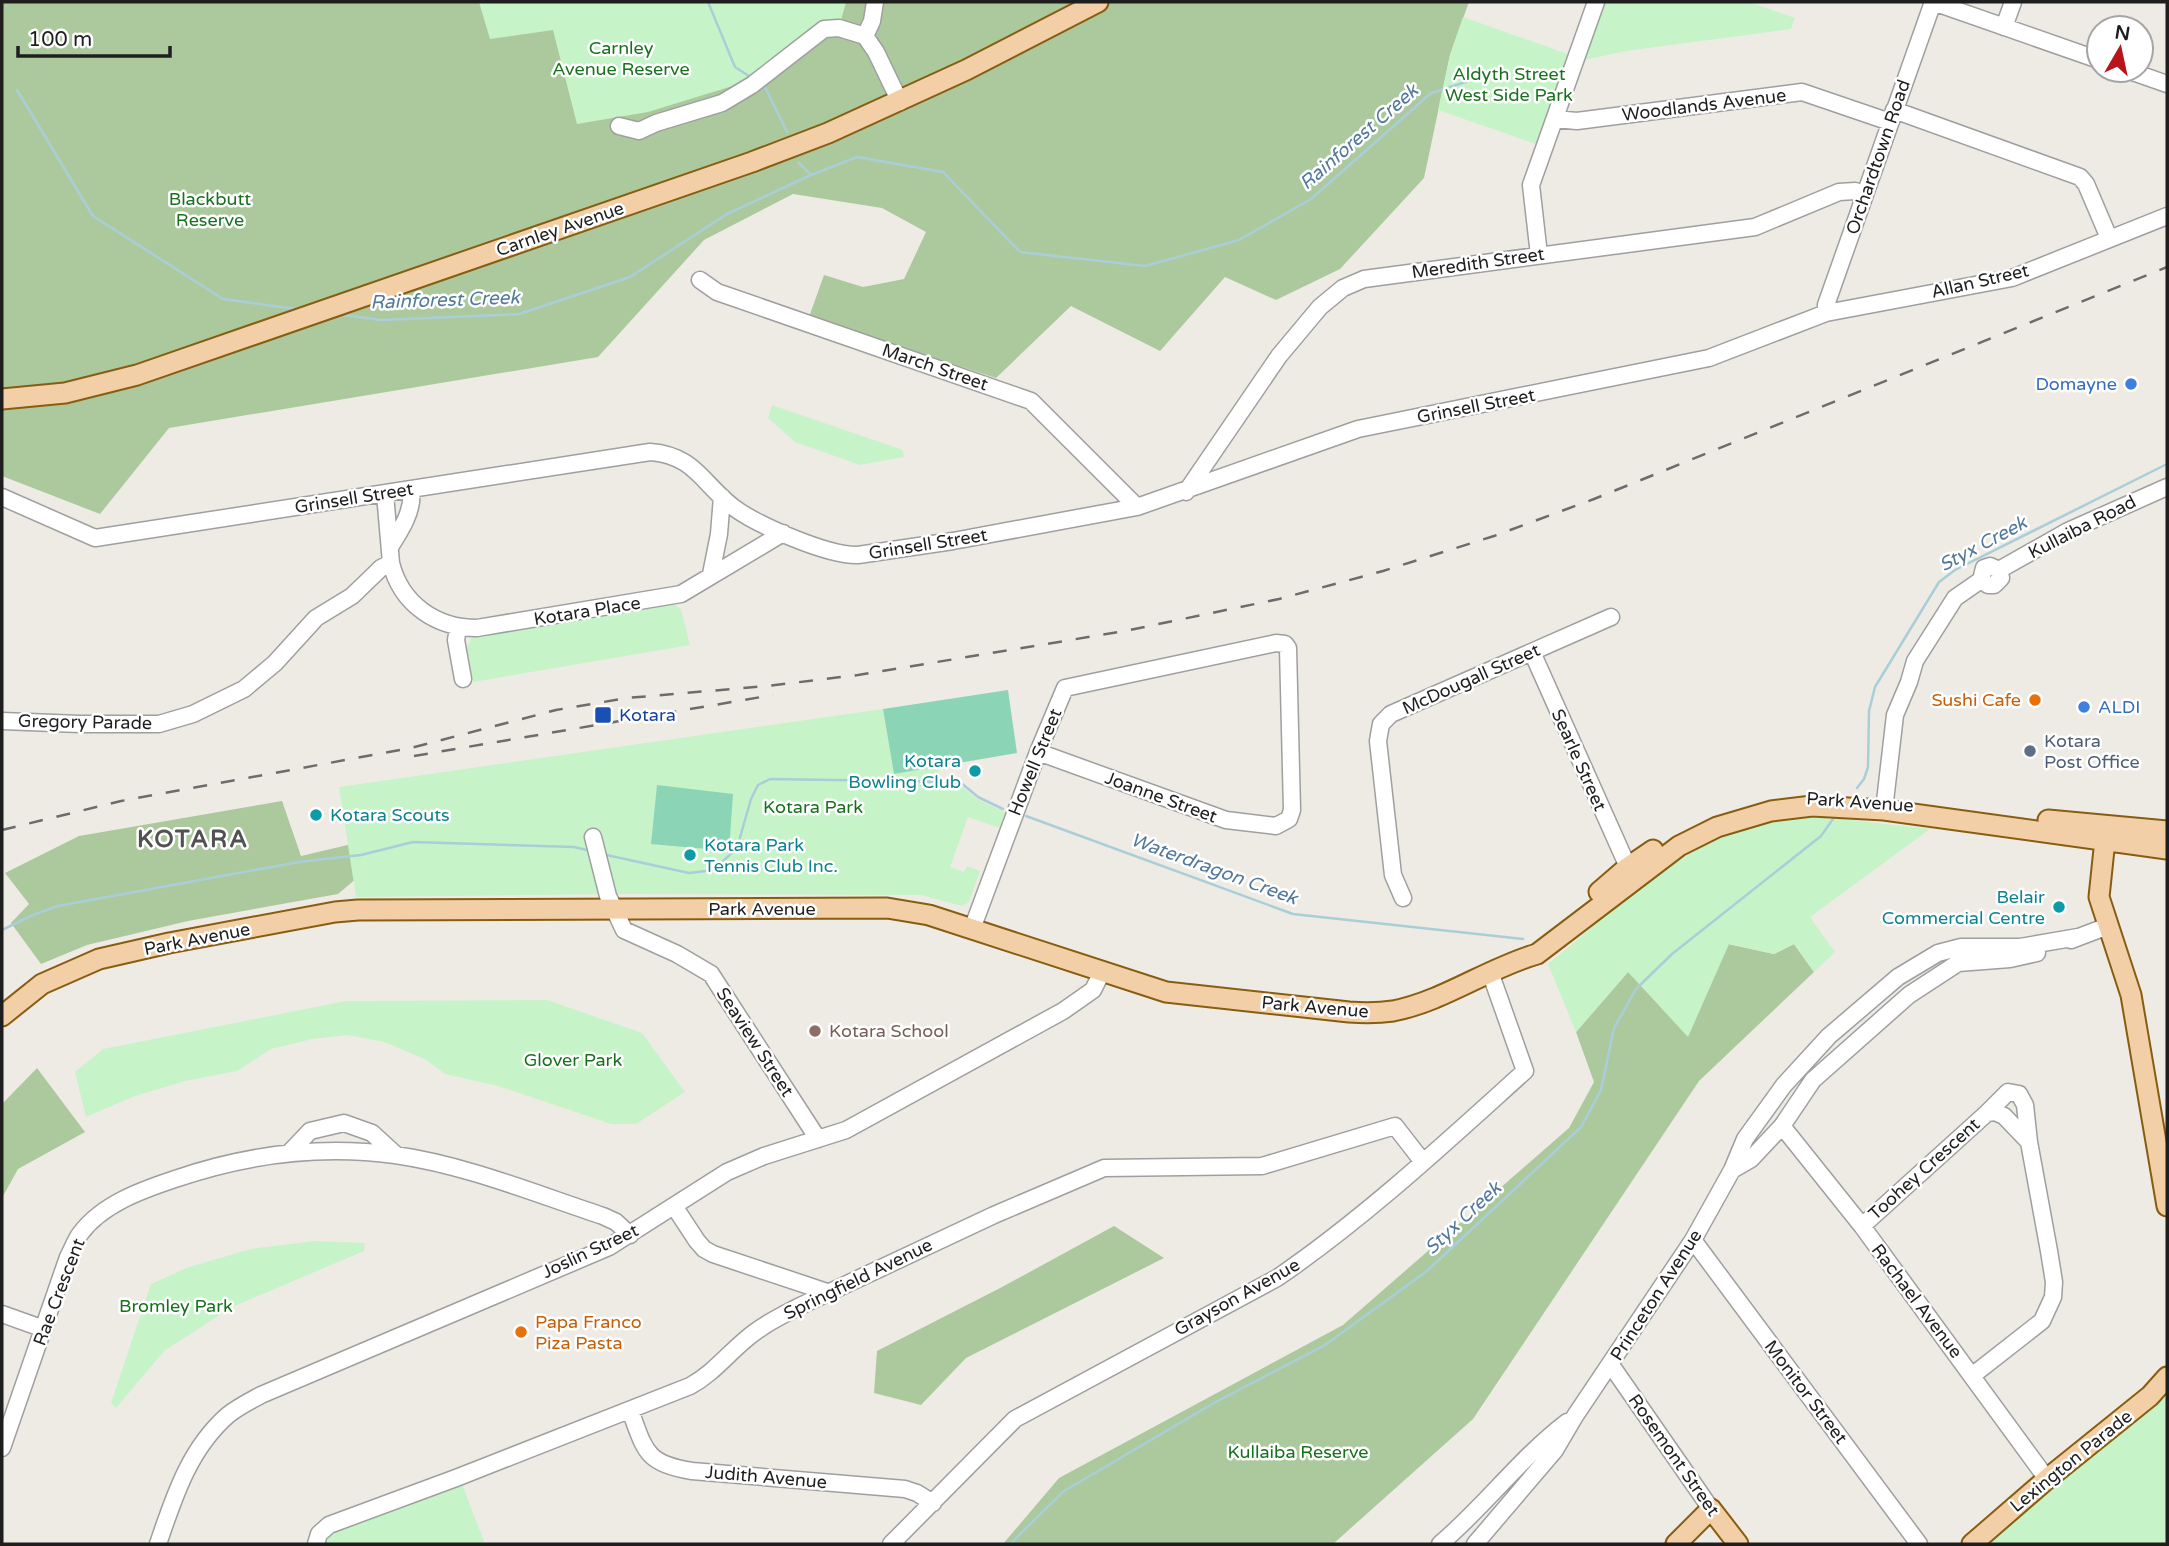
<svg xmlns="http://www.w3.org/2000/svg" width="2169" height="1546" viewBox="0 0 2169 1546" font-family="'Varela Round',sans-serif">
  <rect width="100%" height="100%" fill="#eeebe5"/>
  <path fill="#acc99e" d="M2,2h1467l-19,53 -26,123 -84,91 -64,31 -51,-23 -65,74 -89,-45 -75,72 -187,-61 15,-42 39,12 41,-8 22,-47 -44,-24 -89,-14 -89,46 -106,117 -429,71 -69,86 -98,-38z
    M282,801l19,55 55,-13 21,18 -39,33 -150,27 -101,24 -46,19 -30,-41 18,-19 -24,-31 74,-37z
    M1728,944l46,10 20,-10 20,28 -115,109 -226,338 -140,125h-330l56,-66 284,-153 226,-197 25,-46 -18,-50 52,-60z
    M37,1068l48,64 -67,37 -16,29v-94z
    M1114,1226l50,32 -198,100 -45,47 -47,-12 3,-42 127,-65z"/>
  <path fill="#c7f3c9" d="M479,2h367l-5,18 -19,4 -83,60 -91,28 -71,12 -24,-94 -63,9z
    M1596,2h153l46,16 -4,11 -165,22 -51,11 -30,85 -107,-37 12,-55 13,-38 113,40z
    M772,405l131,45 1,7 -44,8 -65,-23 -27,-24z
    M673,604l8,5 9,36 -217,37 -6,-34 5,-11z
    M883,709l11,65 44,-7 3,14 18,3 18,15 28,13 -5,16 -32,-11 -18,50 14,5 3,-6 13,5 -11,31 -7,4 -41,-11 -294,-1 -271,3 -17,-110z
    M1824,817l106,12 -120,88 25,35 -21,20 -20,-28 -20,10 -45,-10 -41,93 -60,-65 -52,60 -28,-68c67,-53 135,-125 223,-142 17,-3 36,-4 53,-5z
    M547,1000l95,33 43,59 -49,32h-25l-113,-38 -53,-12 -20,-15 -41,-17 -37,-7 -35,4 -41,10 -34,22 -52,10 -50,15 -49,21 -11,-45 28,-23 243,-48z
    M314,1241l51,2 -1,8 -132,56 -68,44 -48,57 -5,-5 40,-119 38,-17 62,-18z
    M2150,1396l17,2v146h-195z
    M462,1484l23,60h-160l2,-6 9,-8z"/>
  <path fill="#8bd5b6" d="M1008,690l9,63 -123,21 -11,-65z
    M657,785l76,9 -4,57 -78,-7z"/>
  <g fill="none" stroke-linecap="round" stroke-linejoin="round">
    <path stroke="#aaced7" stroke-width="2.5" d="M708,2l27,65 17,11
      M764,85l23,47
      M17,90l76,126 130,83 74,10
      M799,163l12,12
      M343,315l38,5 138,-6 111,-37 97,-63 84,-39 46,-18 86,15 77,80 125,14 94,-26 72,-41 120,-106 38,-12
      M1857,788l7,-9 4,-12 1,-56 6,-24 64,-105 16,-12 212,-106
      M1026,816l267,98 230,25
      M602,854l87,19 17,-2 16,-9 15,-14 14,-49 7,-14 12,-6 190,3 18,15 25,12
      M2,930l31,-15 25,-9 241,-44 62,-7 52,-13 161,5 13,3
      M1010,1544l54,-53 150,-88 111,-58 102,-74 154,-144 20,-37 13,-62 22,-39 36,-35 149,-118 14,-20"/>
    <defs>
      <path id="minor" d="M2004,27l9,-25
        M865,36l7,-15 3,-19
        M2127,70l40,14
        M1894,110l186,67 6,7 23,54
        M1555,119l22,2 225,-29 88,30
        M619,126l20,5 17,-8 66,-20 30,-18 72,-56 15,-1 26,8 11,16 24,50
        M1539,255l-8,-70 65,-183
        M700,280l17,12 314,109 106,106
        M1826,313v-8l107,-303 166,58
        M1186,492l93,-136 41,-49 23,-19 21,-9 391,-52 84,-35 16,-1 10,3
        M2,497l93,41 555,-86c44,3 52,31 83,55 24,18 95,49 125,48l95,-14 184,-34 221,-78 351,-71 117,-45 186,-35 155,-62
        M390,547c11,-17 24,-37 21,-57
        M391,563c10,41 45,65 86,65l204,-34 102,-61
        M1999,570l69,-39 99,-44
        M711,574l8,-40 3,-37
        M1981,580l7,5h6l7,-7 -2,-8
        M458,628l-2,12 7,39
        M1532,652l96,215
        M2,721l78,3h79l34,-10 51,-25 31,-26 41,-45 36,-22 29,-28 10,-5 -6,-69
        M1884,810l11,-95 14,-33 6,-21 40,-63 26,-18 3,-12 6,-2 9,4
        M593,837l15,59 16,34 53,24 34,20 107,165
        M1403,898l-10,-23 -15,-134 3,-17 10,-10 220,-97
        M972,929l66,-177 27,-64 211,-45 9,1 3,4 4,162 -3,9 -13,7 -50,-6 -188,-68
        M2071,940l37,-14
        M1987,1113l21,-21 11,2 6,11 4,37
        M1782,1126l80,100 185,253
        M290,1152l20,-21 34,-8 28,10 24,22
        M1732,1170l19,-11 31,-33 31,-46 96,-85 49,-32 52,-4 27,-6
        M674,1206l23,35 7,8 9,5 117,39
        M1862,1226l125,-113 8,-1 9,4 25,26 20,109 5,31 -1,15 -11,24 -69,54
        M1693,1240l226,304
        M2,1314l42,15
        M1611,1365l100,144
        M630,1410c15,40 15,54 62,61l213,18 12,4 16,10
        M2,1448l66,-191c4,-7 7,-16 12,-23 22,-30 62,-44 95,-55 70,-24 146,-34 220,-24 71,10 141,39 208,61l13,6 14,13
        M158,1544c16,-47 31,-95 70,-129 10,-8 22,-14 33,-20l348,-148 118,-75 37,-16 82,-26 217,-119 30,-21 9,-18
        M316,1544l3,-10 10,-9 127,-47 234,-92c22,-12 36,-30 55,-46 16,-14 34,-23 53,-33l196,-92 110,-47 158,-2 133,-40 28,36
        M891,1544l124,-125 262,-141c89,-61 168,-135 248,-207l-35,-99
        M1440,1544c45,-38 80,-86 127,-122
        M1475,1544l80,-94 20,-34 118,-176 39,-70 13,-31 39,-54 45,-49 69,-59 40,-24 23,-6h59l58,-10"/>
      <path id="major" d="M2,399l63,-6 72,-18 615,-213 76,-29 138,-63 132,-68
        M2048,820l119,11
        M2106,830l-7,67 32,98 36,211
        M1599,892l29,-25 25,-17
        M2,1016l40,-32 57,-25 70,-16 166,-31 23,-2 529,-2 42,7 237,77 183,20c15,1 30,1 44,-1 51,-10 95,-43 144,-57l142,-108 38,-19 54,-16 41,-5 72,4 283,39
        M1676,1544l35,-35 27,35
        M1972,1544l75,-65 103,-83 17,-19"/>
    </defs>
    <use href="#minor" stroke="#9f9f9f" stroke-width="19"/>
    <use href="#major" stroke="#885d10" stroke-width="23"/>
    <use href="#minor" stroke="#fff" stroke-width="16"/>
    <use href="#major" stroke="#f2cfa6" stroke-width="19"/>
    <path stroke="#6c6c6c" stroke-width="2.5" stroke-dasharray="14 14" stroke-linecap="butt" d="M414,756l359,-61
      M2,830l119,-29 290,-53 145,-38 71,-12 140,-12 91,-11 267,-44 154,-32 104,-28 111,-35 100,-37 573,-232"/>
  </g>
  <g fill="#3f7fe0" stroke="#fff" stroke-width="2.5">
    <circle cx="2131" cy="384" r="7"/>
    <circle cx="2084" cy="707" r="7"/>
  </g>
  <g fill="#e8710a" stroke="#fff" stroke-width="2.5">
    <circle cx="2035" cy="700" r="7"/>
    <circle cx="521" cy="1332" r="7"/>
  </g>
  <rect fill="#1a4fb4" stroke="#fff" stroke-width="2.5" x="594" y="706" width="18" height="18" rx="3.5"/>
  <circle fill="#5c6f8a" stroke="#fff" stroke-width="2.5" cx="2030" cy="751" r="7"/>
  <g fill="#0f9aa8" stroke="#fff" stroke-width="2.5">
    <circle cx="975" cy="771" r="7"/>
    <circle cx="316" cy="815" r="7"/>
    <circle cx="690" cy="855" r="7"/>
    <circle cx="2059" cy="907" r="7"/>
  </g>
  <circle fill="#8d6e63" stroke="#fff" stroke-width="2.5" cx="815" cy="1031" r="7"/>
  <g text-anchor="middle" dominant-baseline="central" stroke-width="5" stroke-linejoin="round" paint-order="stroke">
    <g font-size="18" fill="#17711c" stroke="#fff">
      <text x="621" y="48">Carnley<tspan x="621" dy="21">Avenue Reserve</tspan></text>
      <text x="1509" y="74">Aldyth Street<tspan x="1509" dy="21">West Side Park</tspan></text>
      <text x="210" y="199">Blackbutt<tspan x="210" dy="21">Reserve</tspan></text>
      <text x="813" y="807">Kotara Park</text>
      <text x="573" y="1060">Glover Park</text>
      <text x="176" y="1306">Bromley Park</text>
      <text x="1298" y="1452">Kullaiba Reserve</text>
    </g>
    <g font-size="18" fill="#1e1e1e" stroke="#fff">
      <text transform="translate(1704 105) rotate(-7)">Woodlands Avenue</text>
      <text transform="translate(1878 157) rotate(-71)">Orchardtown Road</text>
      <text transform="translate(560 229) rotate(-19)">Carnley Avenue</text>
      <text transform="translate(1478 263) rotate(-8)">Meredith Street</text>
      <text transform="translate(1980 281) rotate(-13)">Allan Street</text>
      <text transform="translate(935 367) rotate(19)">March Street</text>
      <text transform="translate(1476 406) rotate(-11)">Grinsell Street</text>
      <text transform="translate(354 498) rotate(-9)">Grinsell Street</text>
      <text transform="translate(2082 527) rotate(-27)">Kullaiba Road</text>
      <text transform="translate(928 544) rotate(-9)">Grinsell Street</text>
      <text transform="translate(587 611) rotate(-9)">Kotara Place</text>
      <text transform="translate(1471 679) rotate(-24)">McDougall Street</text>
      <text transform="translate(85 722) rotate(1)">Gregory Parade</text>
      <text transform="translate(1579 760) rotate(66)">Searle Street</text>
      <text transform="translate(1035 762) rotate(-68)">Howell Street</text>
      <text transform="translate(1161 797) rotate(20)">Joanne Street</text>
      <text transform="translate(1860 802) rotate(4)">Park Avenue</text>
      <text x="762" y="909">Park Avenue</text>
      <text transform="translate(197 939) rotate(-11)">Park Avenue</text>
      <text transform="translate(1315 1007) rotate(5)">Park Avenue</text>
      <text transform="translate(755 1042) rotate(57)">Seaview Street</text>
      <text transform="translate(1924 1169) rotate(-42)">Toohey Crescent</text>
      <text transform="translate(590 1251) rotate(-25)">Joslin Street</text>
      <text transform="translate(858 1279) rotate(-26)">Springfield Avenue</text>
      <text transform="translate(59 1292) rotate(-69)">Rae Crescent</text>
      <text transform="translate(1656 1295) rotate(-57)">Princeton Avenue</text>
      <text transform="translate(1237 1297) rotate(-29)">Grayson Avenue</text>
      <text transform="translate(1917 1301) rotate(53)">Rachael Avenue</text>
      <text transform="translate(1806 1392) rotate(53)">Monitor Street</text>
      <text transform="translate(1674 1455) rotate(55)">Rosemont Street</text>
      <text transform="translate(2071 1461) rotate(-39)">Lexington Parade</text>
      <text transform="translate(766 1477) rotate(5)">Judith Avenue</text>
    </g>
    <g font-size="18" fill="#366cbe" stroke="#fff" text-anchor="end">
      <text x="2117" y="384">Domayne</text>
      <text x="2098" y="707" text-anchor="start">ALDI</text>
    </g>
    <g font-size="18" fill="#c56008" stroke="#fff" text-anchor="end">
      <text x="2021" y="700">Sushi Cafe</text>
      <text x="535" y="1322" text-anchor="start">Papa Franco<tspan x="535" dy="21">Piza Pasta</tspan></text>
    </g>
    <g font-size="18" fill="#164399" stroke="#fff" text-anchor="start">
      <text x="619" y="715">Kotara</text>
    </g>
    <g font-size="18" fill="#4e5e75" stroke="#fff" text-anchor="start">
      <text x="2044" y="741">Kotara<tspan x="2044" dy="21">Post Office</tspan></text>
    </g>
    <g font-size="18" fill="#0d838f" stroke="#fff" text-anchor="end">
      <text x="961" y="761">Kotara<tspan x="961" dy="21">Bowling Club</tspan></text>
      <text x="330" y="815" text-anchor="start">Kotara Scouts</text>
      <text x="704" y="845" text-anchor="start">Kotara Park<tspan x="704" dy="21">Tennis Club Inc.</tspan></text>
      <text x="2045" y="897">Belair<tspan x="2045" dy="21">Commercial Centre</tspan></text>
    </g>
    <g font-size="18" fill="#785e54" stroke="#fff" text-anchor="start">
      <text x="829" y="1031">Kotara School</text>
    </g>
    <g font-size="19" font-style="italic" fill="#52799c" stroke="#fff">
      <text transform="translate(1359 137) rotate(-41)">Rainforest Creek</text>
      <text transform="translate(445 300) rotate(-2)">Rainforest Creek</text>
      <text transform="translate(1983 544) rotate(-28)">Styx Creek</text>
      <text transform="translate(1214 869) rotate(20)">Waterdragon Creek</text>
      <text transform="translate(1463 1218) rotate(-43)">Styx Creek</text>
    </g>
    <g font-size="24" font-weight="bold" letter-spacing="2" fill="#515151" stroke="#fff">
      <text x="193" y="839">KOTARA</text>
    </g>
  </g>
  <rect width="2169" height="1546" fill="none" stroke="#1e1e1e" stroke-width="7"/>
  <g transform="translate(2120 49) rotate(9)"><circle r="33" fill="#ffffff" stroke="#a5a5a5" stroke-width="2"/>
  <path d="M0-5L12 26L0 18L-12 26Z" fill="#b7151a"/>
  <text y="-10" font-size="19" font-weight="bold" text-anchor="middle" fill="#1e1e1e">N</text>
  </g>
  <path d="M18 46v10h152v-10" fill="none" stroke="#1e1e1e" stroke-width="3.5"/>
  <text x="28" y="46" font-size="21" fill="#1e1e1e" stroke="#ffffff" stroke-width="5" paint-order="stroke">100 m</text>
</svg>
